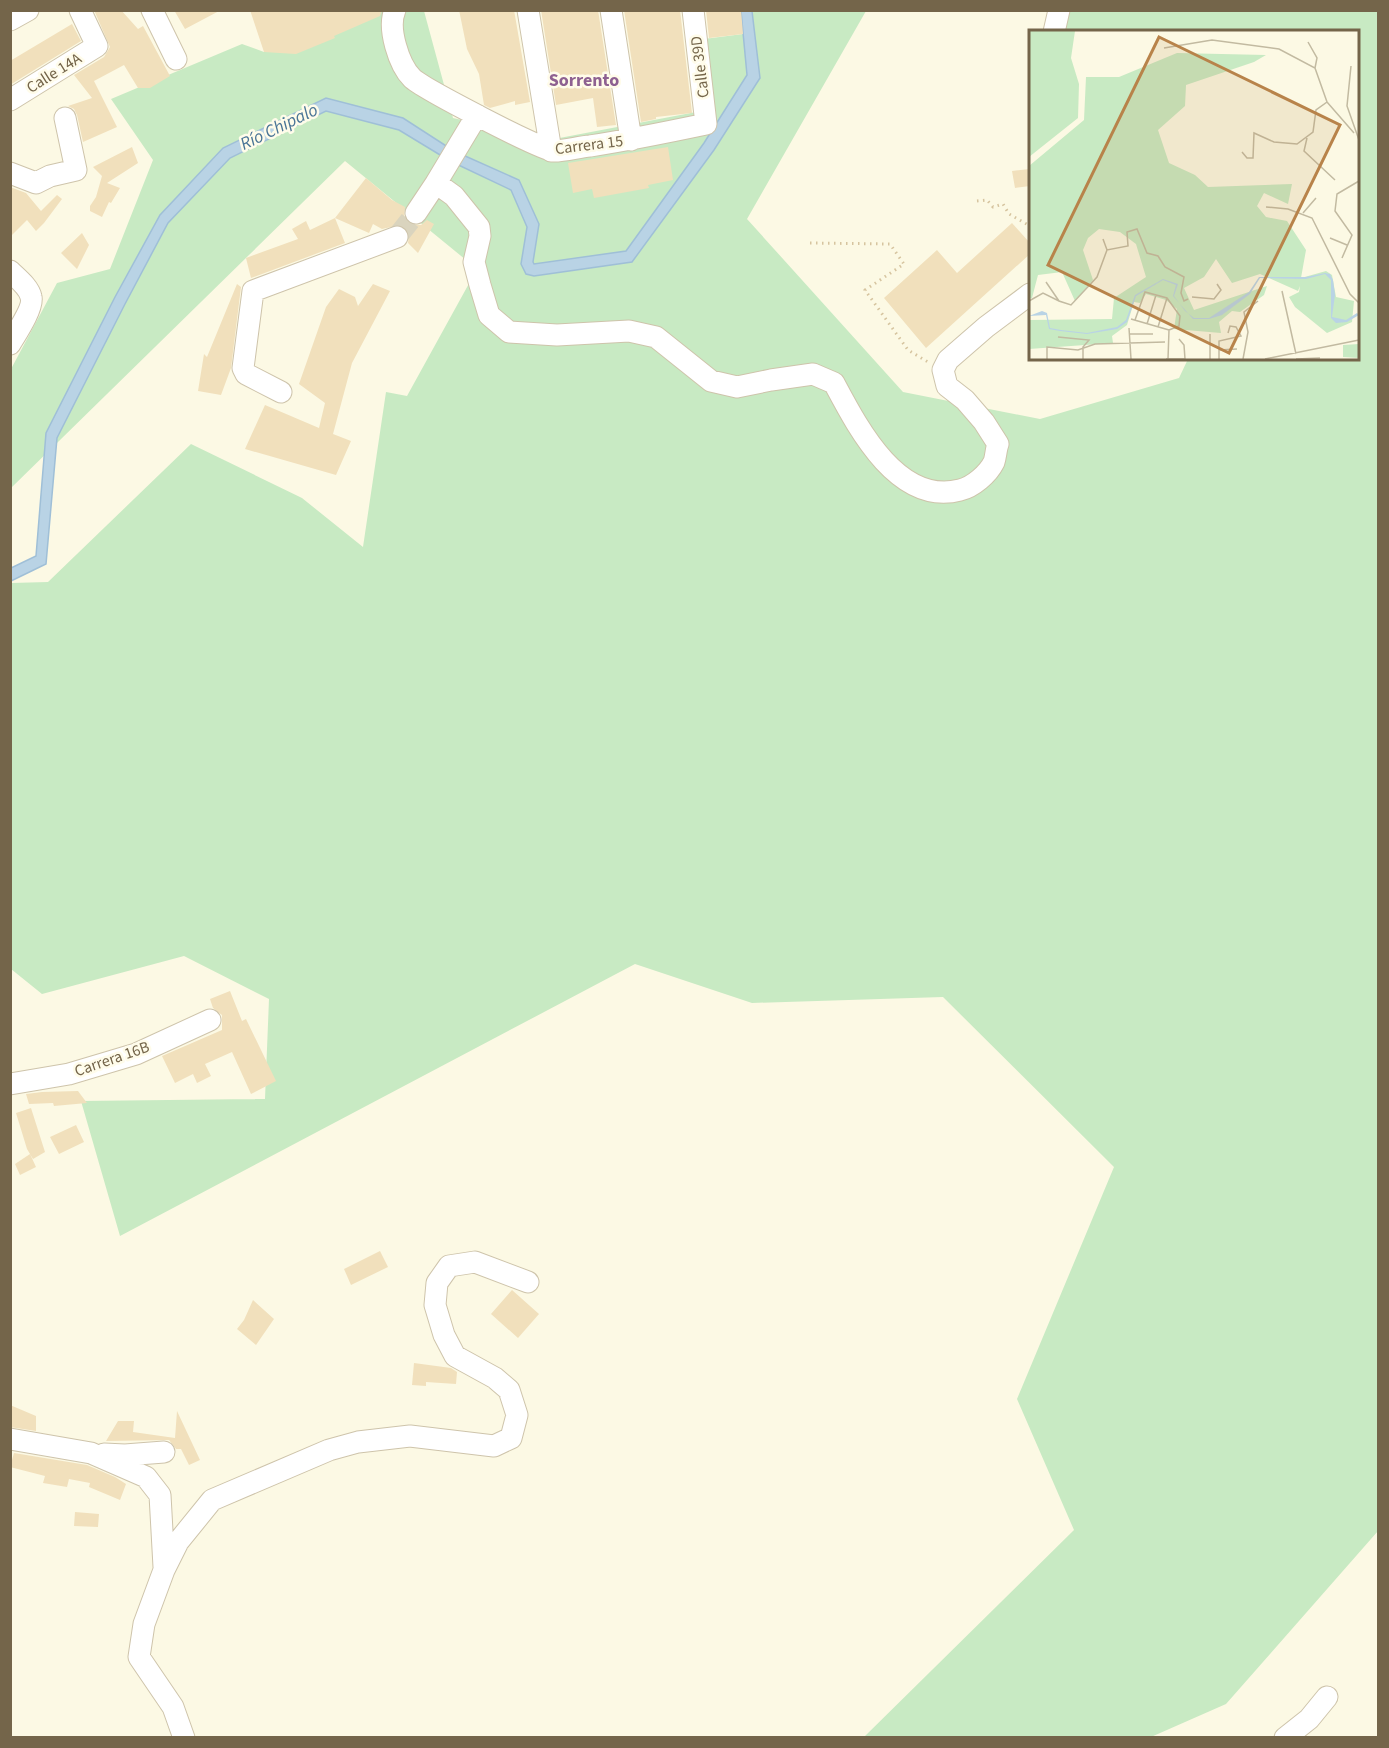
<svg xmlns="http://www.w3.org/2000/svg" width="1389" height="1748" viewBox="0 0 1389 1748" font-family="'Source Sans 3',sans-serif">
  <rect width="100%" height="100%" fill="#fcf9e4"/>
  <path fill="#c8eac3" d="M351,11h73l29,107 96,22 147,-28 8,-73 39,-5 -4,-23h127l-119,208 156,173 137,27 139,-41 9,-19 170,-1v-326l-296,-1 6,-20h310v1520l-152,173 -75,33h-287l210,-207 -57,-131 97,-232 -171,-170 -191,6 -117,-39 -515,272 -39,-135 184,-2 4,-100 -85,-43 -142,38 -31,-25v-386l37,-1 143,-138 111,54 61,49 23,-155 21,4 70,-127 -132,-108 -334,327v-119l46,-86 53,-14 43,-109 -42,-61 131,-55 22,8z"/>
  <path fill="#b9d3e5" stroke="#9fbfd7" stroke-width="1.5" d="M741,11h11l8,67 -46,72 -82,112 -98,14 -8,-2 -5,-10 6,-37 -16,-37 -61,-29 -51,-31 -73,-19 -96,47 -62,65 -43,81 -68,134 -11,126 -35,17v-13l25,-12 10,-123 69,-136 45,-82 63,-67 103,-50 77,20 51,33 65,29 20,44 -6,38 1,2 92,-13 78,-108 43,-68z"/>
  <path fill="#f1e0bc" d="M94,10h27l17,19 5,-3 27,50 -20,12h-12l-14,-23 -30,16 23,46 -34,15 -6,-27 -3,-6 -6,-3 24,-8 -18,-23 30,-18 6,-10z
    M174,10h47l-36,19z
    M250,10h132l-2,6 -46,20 1,2 -39,16 -32,-2z
    M459,10h55l16,92 -15,3v-4l-25,7 -6,-3 -5,-31 -12,-25z
    M541,10h57l18,115 -19,2 -4,-29 -37,7z
    M624,10h56l12,103 -36,4v2l-15,3z
    M706,10h35l2,24 -34,4z
    M72,24l9,17 -71,44v-24z
    M132,147l6,16 -31,20 13,5 -9,15 -2,-1 -7,15 -12,-6v-5l6,-9 6,-21 -9,-9z
    M668,147l5,33 -25,5 1,3 -55,10 -2,-9 -19,4 -5,-30z
    M1030,169v17l-15,2 -3,-17z
    M366,178l26,22 13,7 -1,11 5,6 12,1 6,-5 7,4 -16,29 -10,-10 1,-11 -9,-7 -18,4 -9,-5 -4,9 -34,-15z
    M10,187l16,6 15,18 16,-16 5,4 -18,24 -8,8 -9,-11 -17,17z
    M335,218l10,25 -94,35 -5,-20 52,-19 -6,-10 14,-8 4,9z
    M1012,223l18,20v11l-104,94 -42,-50 53,-48 20,23z
    M82,233l7,12 -12,24 -16,-16z
    M237,284l4,3 -10,81 -10,27 -23,-4 6,-37 3,3z
    M373,284l17,7 -38,72 -19,71 18,7 -15,34 -91,-26 20,-44 54,23 6,-25 -26,-19 27,-77 13,-18 16,8 3,9z
    M230,991l12,30 4,-2 30,62 -25,13 -19,-42 -27,12 6,12 -14,7 -4,-9 -18,9 -13,-27 60,-26v-15l-9,-7 -3,-9z
    M78,1091l9,12 -33,3 -1,-3 -24,1 -3,-10 16,-2z
    M31,1108l14,44 -12,7 -6,-10 -11,-36z
    M76,1125l8,17 -25,12 -9,-17z
    M30,1154l6,13 -16,8 -5,-11z
    M380,1251l8,16 -37,18 -7,-16z
    M512,1290l27,24 -21,24 -27,-24z
    M253,1300l21,19 -18,26 -19,-16 7,-9z
    M414,1363l37,5 6,4 -1,12 -30,-2v4l-14,-1z
    M10,1405l26,11v15l-26,-4z
    M177,1411l23,49 -11,5 -8,-16h-5l-7,-9 -63,1 12,-20h16l-1,11 42,6z
    M14,1453l73,12 28,12 11,7 -6,16 -31,-13 1,-4 -21,-4 -2,8 -24,-4 2,-7 -35,-9z
    M75,1512l24,2 -1,13 -24,-1z"/>
  <g fill="none" stroke-linecap="round" stroke-linejoin="round">
    <path stroke="#dad4be" stroke-width="21" stroke-dasharray="21 10" stroke-linecap="butt" d="M397,237l19,-24"/>
    <defs>
      <path id="minor" d="M152,10l24,49
        M395,10c-8,18 4,55 17,68 10,10 131,73 142,73 12,0 24,-4 36,-5 39,-6 78,-14 116,-22l-13,-114
        M528,10l23,141
        M611,10l20,130
        M10,20l18,-10
        M1054,32l5,-22
        M10,100l87,-54 -17,-36
        M10,173l26,10 14,-7 26,-6 -11,-52
        M436,183l41,-68
        M416,213l20,-30 18,13 25,31 1,9 -6,26 6,23 9,30 20,17 48,3 72,-4 27,6 55,44 26,6 34,-7 42,-6 21,9c24,45 64,123 126,107 13,-3 28,-16 34,-28 2,-6 2,-13 4,-18l-14,-22 -19,-22 -18,-14 -4,-16 5,-10 38,-33 44,-33
        M10,271c7,7 19,16 21,26 3,10 -15,37 -21,47
        M281,392l-35,-18 -3,-6 10,-77 144,-54
        M10,1084l59,-10 67,-20 74,-34
        M10,1439l81,14 55,24 14,18 4,72
        M104,1454l21,1 39,-3
        M184,1738l-11,-31 -34,-50 5,-33 20,-54 14,-28 34,-42 117,-50 29,-8 52,-6 84,10 17,-8 6,-23 -8,-25 -14,-12 -40,-22 -11,-21 -9,-30 2,-22 12,-17 26,-4 53,20
        M1285,1738l24,-19 18,-22"/>
    </defs>
    <use href="#minor" stroke="#cec4ab" stroke-width="23"/>
    <path stroke="#d6c49f" stroke-width="3" stroke-dasharray="1.5 4.5" stroke-linecap="butt" d="M977,201l10,-1 6,7 10,-3 6,10 21,12
      M810,243l80,1 14,20 -39,26 43,60 20,12"/>
    <use href="#minor" stroke="#fff" stroke-width="21"/>
  </g>
  <g text-anchor="middle" dominant-baseline="central" stroke-width="5" stroke-linejoin="round" paint-order="stroke">
    <g font-size="16" fill="#74654a" stroke="#fffcea">
      <text transform="translate(700 67) rotate(-97)">Calle 39D</text>
      <text transform="translate(54 73) rotate(-32)">Calle 14A</text>
      <text transform="translate(589 145) rotate(-7)">Carrera 15</text>
      <text transform="translate(112 1059) rotate(-19)">Carrera 16B</text>
    </g>
    <g font-size="18" font-weight="bold" fill="#8e6191" stroke="#fffcea">
      <text x="584" y="80">Sorrento</text>
    </g>
    <g font-size="18" font-style="italic" fill="#497496" stroke="#fffcea">
      <text transform="translate(279 127) rotate(-26)">Río Chipalo</text>
    </g>
  </g>
  <g transform="translate(1029 30)">
    <rect width="330" height="330" fill="#fcf9e4"/>
    <path d="M0,1h46l-4,27 8,26 -1,34 -49,39zM148,23l89,2 -12,7 -68,23 -1,21 -27,24 11,33 26,12 13,12 84,-3 -4,20 -24,-11 -7,13 9,11 21,4 19,29 -5,28 25,-7 6,4 4,22 18,4 -2,21 -25,11 -32,-26 -6,-10 10,-5 1,-6 -2,5 -38,-17 -28,9 -16,-24 -12,18 -20,11 10,22 73,-24 -3,9 -24,17 -8,-1 -13,11 2,11 -47,-4 3,-20 -11,-9 -20,-6 -6,9 -6,-1 -7,23 -15,11 1,7 -84,6v-29l83,-1 2,-21 32,-21 -10,-33 -16,-12 -21,-3 -11,9 -5,12 10,30 -18,21 -13,-29 -24,3 -6,23 -3,1v-133l55,-46 2,-43h33zM330,314v14l-16,-1v-12z" fill="#c8eac3"/>
    <path d="M296,243l5,1 3,6 2,15 -3,22 14,3 11,-7 2,2 -12,7 -11,1 -5,-5v-38l-6,-6 -19,5 -46,-1 -10,16 -28,21 -13,4h-16l-20,-23 3,-11 -13,-5 -27,16 -9,26 -10,7 -30,5 -27,-3 -11,-2 -3,-14 -17,1 13,-5 5,2 3,15 11,2 26,3 30,-6 9,-7 9,-25 28,-16 15,5 -4,12 11,15 9,7h15l40,-26 10,-15h47z" fill="#b9d3e5"/>
    <path fill="none" stroke="#c2baa1" stroke-width="1.5" d="M279,12l9,16 -2,10M135,18l48,-8 67,9 36,19 12,34 -11,8 -3,22 -16,12 -23,-2 -20,-9 -1,25h-6l-5,-6M322,36l-4,40 12,34M298,72l27,31M278,108l-3,13 31,29M237,177l22,2 24,9 38,76 9,9M274,183l13,-15M301,208l17,7M74,209l4,11 21,-4 -1,-14 10,-3 10,24 11,3 7,11 19,10 -3,16 3,8 4,-2M313,228l10,-23 -17,-24 2,-17 22,-13M17,252l13,19 12,4 26,-28 10,-27M253,261l14,63M163,267l22,2 7,-9 -4,-6M0,271l14,-8 16,8M102,289l38,11M106,290l10,-28 22,6 13,18 -1,10 -10,4M118,294l9,-29M129,297l9,-29M100,298l2,31M101,304h23M181,304v25M29,307l31,3 -6,7v12M150,309l5,6 1,14M190,320l18,-1M18,329v-12l31,3 17,-6 70,-2M137,329h19M139,329l1,-29M190,329v-18l22,-5 -5,-9 -6,-1 -2,7M214,329l5,-27 -4,-20 14,-11M236,329l94,-19M267,329l24,-1"/>
    <path fill="#b8834a" fill-opacity="0.15" stroke="#b8834a" stroke-width="3" d="M130,7l181,88 -111,228 -181,-88z"/>
    <rect width="330" height="330" fill="none" stroke="#74654a" stroke-width="3"/>
  </g>
  <rect width="1389" height="1748" fill="none" stroke="#74654a" stroke-width="24"/>
</svg>
